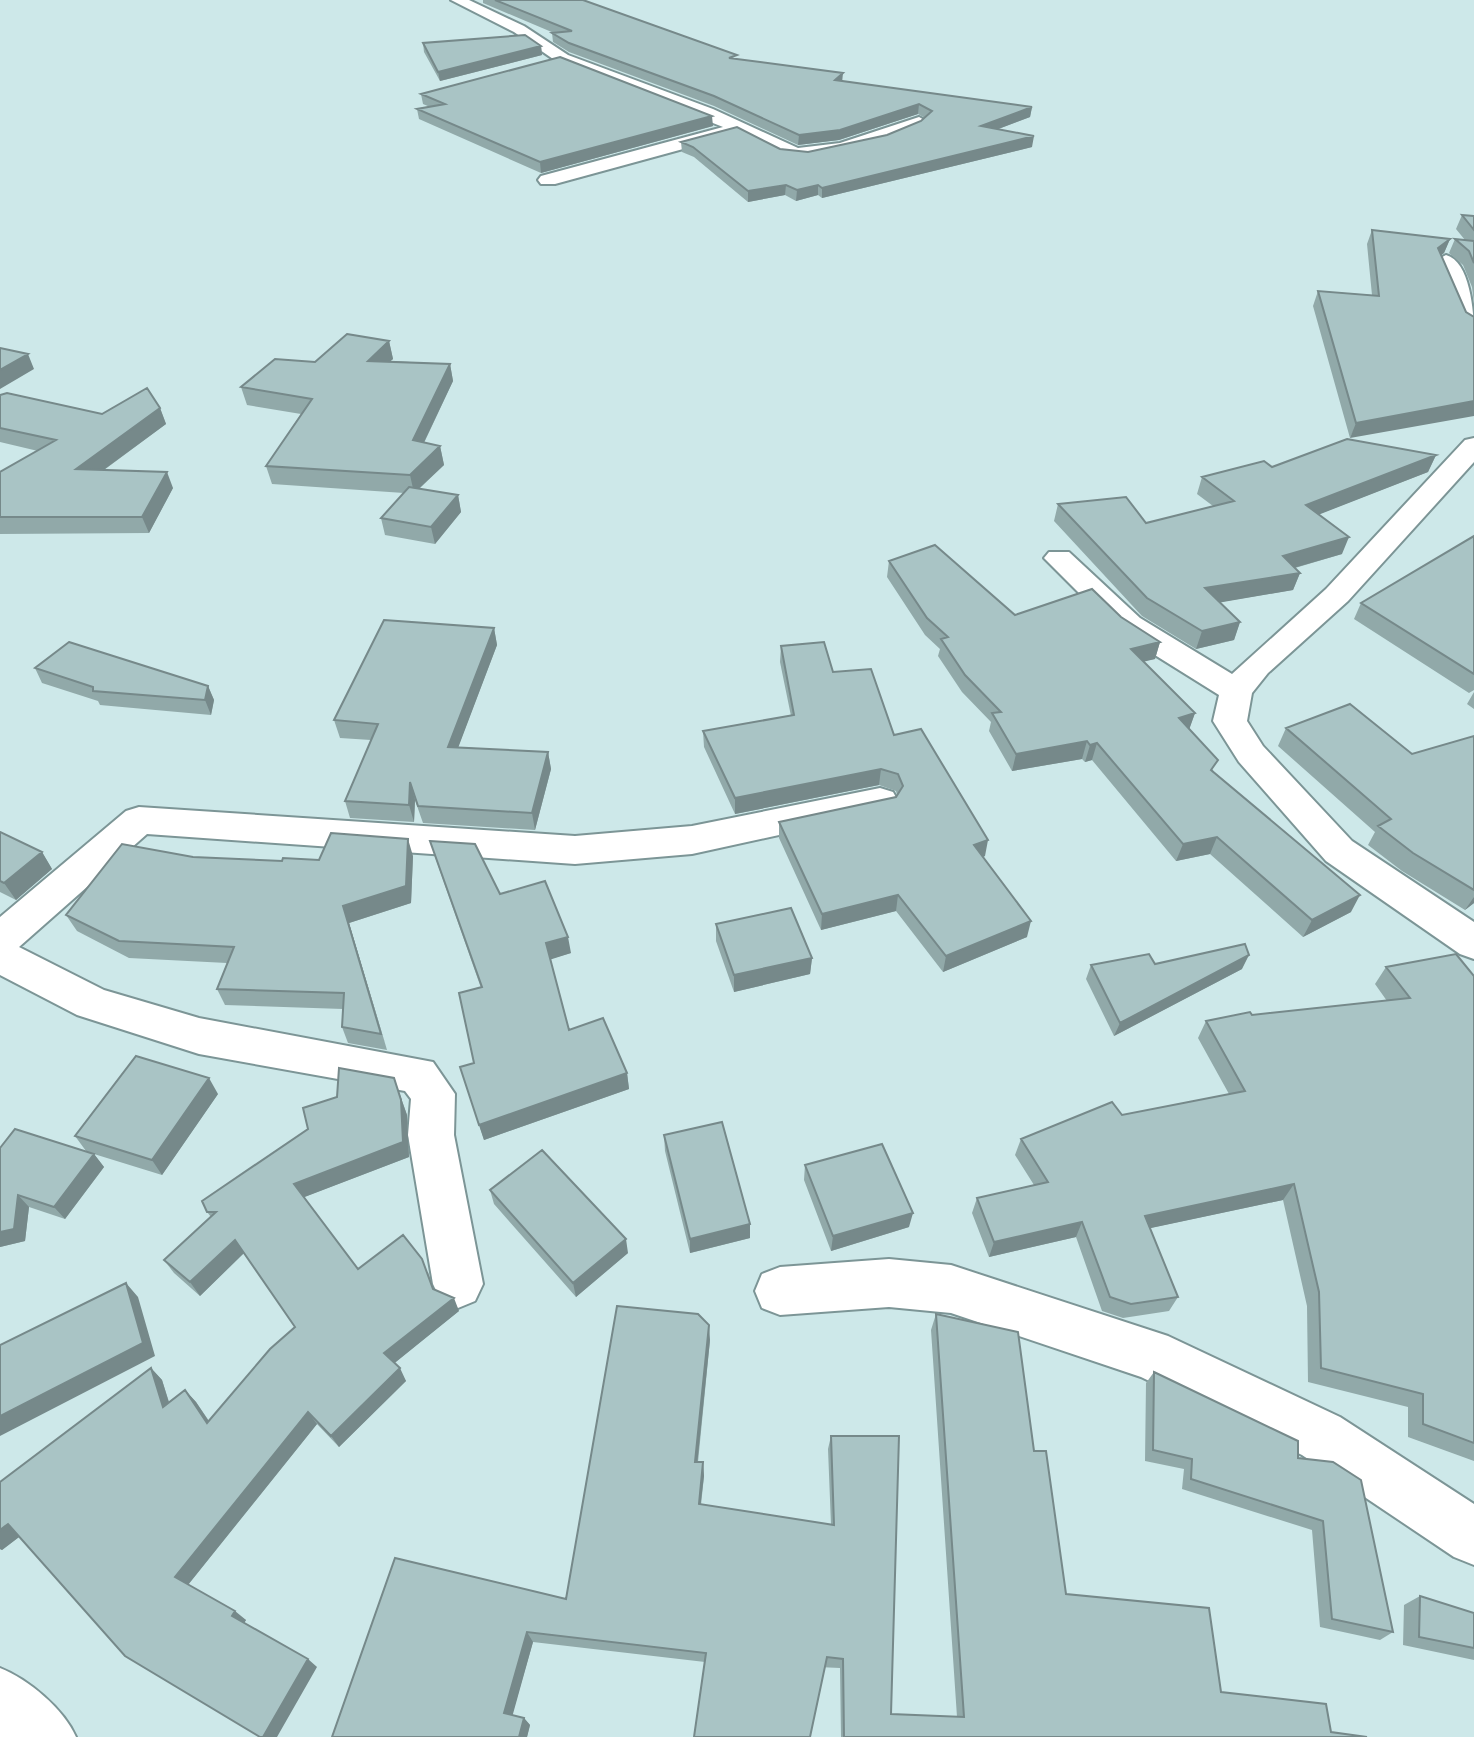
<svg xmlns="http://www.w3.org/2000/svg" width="1474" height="1737" viewBox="0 0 1474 1737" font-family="'DM Sans',sans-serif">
  <rect width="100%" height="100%" fill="#cde8e9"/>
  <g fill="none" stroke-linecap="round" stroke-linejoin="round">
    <defs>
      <path id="street" d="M451,0h18l55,26 44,29 145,54 85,39 42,-5 79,-26 9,5c-17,17 -108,40 -133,38 -18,-2 -40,-18 -57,-26l-183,50h-14l-3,-4 3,-4 182,-49 -167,-66 -42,-29z
        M1446,255c24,6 28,57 28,78l-12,-7 -27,-65z
        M1474,438v24l-126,139 -80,72 -16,20 -5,28 16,25 89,95 122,81v37l-14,-5 -134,-93 -87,-99 -26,-41 6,-26 -101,-63 -74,-74 5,-6h20l71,66 92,56 94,-85 139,-149z
        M880,788l13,4 5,9 -5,9 -201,44 -117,10 -428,-30 -128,113 85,43 95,28 234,44 22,32 -1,41 29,149 -8,17 -17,7 -17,-7 -8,-17 -25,-149 3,-36 -6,-8 -206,-37 -122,-39 -77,-40v-58l126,-106 13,-4 436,29 117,-10z
        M889,1259l62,6 217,71 172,81 134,87v61l-20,-8 -152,-102 -161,-78 -190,-64 -62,-6 -109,8 -18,-7 -7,-17 7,-17 18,-7z
        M0,1668c28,11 64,41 76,69h-76z"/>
    </defs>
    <use href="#street" stroke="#7c9596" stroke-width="4"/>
    <use href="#street" fill="#fff" fill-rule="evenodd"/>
  </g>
  <path fill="#91a9a9" d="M483,0h100l154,59 105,22 190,26 -2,10 -32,12 34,18 -210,51 -4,-3 -22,6 -11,-6 -37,7 -54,-45 -12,-5 -1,-10 99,7 28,3 79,-17 34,-14 4,-3 -7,-4 -79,26 -41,5 -84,-39 -145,-54 -16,-10 -1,-9h2l-71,-30z
    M423,43l118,3 1,9 -102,26 -16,-29z
    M421,94l292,32 -172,47 -122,-54 -2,-10 13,-2 -7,-3z
    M1462,215l12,1v87l-2,-16 -9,-22 -14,-12 6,-14 10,1 -9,-11z
    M1372,230l78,9 -6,14 -3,2 -91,183 -37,-132 5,-15 54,4 -5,-51z
    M389,341l4,18 -3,2 60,3 3,17 -29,62 16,3 4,19 -25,24 39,6 3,17 -26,32 -50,-9 -4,-17 23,-25 -132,-9 -6,-18 35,-52 -54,-9 -6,-18 74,-25z
    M0,395l102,19 58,-6 6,16 -62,46 69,18 -24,45 -149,1v-62l38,-21 -38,-9z
    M1436,455l-8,17 -109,42 23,40 -47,14 5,5 -7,17 -73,12 20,20 -6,18 -38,9 -54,-33 -88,-95 4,-17 88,19 67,-17 -16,-12 5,-17z
    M1474,536v154l-5,3 -115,-74 7,-16z
    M889,561l126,54 106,2 39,25 -5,17 -12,2 52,52 -6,16 25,43 137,140 -48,25 -93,-83 -34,7 -84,-101 -7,2 -3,-3 -70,12 -23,-40 2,-9 -29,-30 -24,-36 2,-7 -15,-14 -38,-58z
    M494,628l3,17 -39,102 90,5 3,17 -16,61 -112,-7 -8,-23 -1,22 -64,-4 -5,-17 26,-61 -31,-2 -6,-18z
    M781,646l52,26 61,63 91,121 -2,1 44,80 -84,35 -47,-61 -75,19 -42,-92v-16l117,-25 1,-2 -1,-4 -17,-6 -144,29 -31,-67 -1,-16 88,-15 -11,-54z
    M35,668l173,18 6,14 -3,15 -111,-10 -2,-4 -56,-18z
    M1474,692v17l-7,-5z
    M1286,728l126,26 62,-18v167l-9,7 -63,-39 -34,-26 7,-13 -97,-86z
    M0,832l42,20 10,17 -36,31 -16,-8z
    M430,841l70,53 71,59 -21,6 19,71 58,43 2,16 -145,51 -24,-73 14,-4 7,-75 -46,-131z
    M413,856l-2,47 -62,20 38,127 -39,-7 -6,-16 1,-18 -118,-4 -8,-16 10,-26 -98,-5 -52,-27 -11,-16 127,-58 89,4z
    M716,924l96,34 -2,16 -76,18 -18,-51z
    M1155,964l87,5 -128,67 -28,-57 5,-14z
    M1386,967l88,9v485l-66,-24v-30l-100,-25 -1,-76 -24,-106 -133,28 28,69 -9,14 -46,7 -21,-7 -26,-74 -87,20 -17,-44 5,-15 57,-13 -19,-30 6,-16 101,-24 107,-21 -31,-56 8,-17 181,-20 -12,-17z
    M394,1078l13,37 2,42 -105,40 54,72 70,3 6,18 25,21 -65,52 12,18 -67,66 -22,-23 -129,161 58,35 -2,3 73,44 -298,-130 -17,13 -2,-1v-67l151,-114 11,12 7,22 16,-12 11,12 13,19 86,-94 -51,-74 -44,43 -26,-23 -10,-13 47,-43 -4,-5z
    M218,1094l-56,81 -68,-21 10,13 -39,52 -36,-12 -4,34 -25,6v-99l86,3 -11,-15z
    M664,1135l86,103 -60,15 -25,-102z
    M805,1165l104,62 -78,24 -27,-71z
    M490,1190l138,63 -52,44 -82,-93z
    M936,1314l98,137 32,143 155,98 110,40 36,5h-526l-1,-69 -135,-6 -172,-20 -21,73 12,3 6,7 -3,12h-195l234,-138 144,-259 -12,122h5l1,14 -3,29 130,20 -3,-76 3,-13 60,278 66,3 -26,-387z
    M1154,1372l144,86 95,174 -13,8 -60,-13 -8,-97 -130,-41 2,-20 -39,-8 1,-78z
    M1420,1596l54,17v47l-71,-15 1,-40z"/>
  <path fill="#76898a" d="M541,46l1,9 -102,26 -2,-9z
    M843,73l-1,10 -7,-3z
    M919,104l-1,10 -79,26 -41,5 1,-10z
    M1032,107l-2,10 -50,19 1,-10z
    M712,116l1,10 -172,47 -1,-11z
    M1034,136l-2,11 -210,51v-10z
    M786,185l-1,10 -37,7v-11z
    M818,185v10l-22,6 1,-11z
    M1450,239l-6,14 -12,9 6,-14z
    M389,341l4,18 -21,19 -4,-17z
    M28,354l6,15 -34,20v-19z
    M450,364l3,17 -37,78 -3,-19z
    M1474,401v15l-124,22 6,-15z
    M160,408l6,16 -83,61 -7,-16z
    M440,446l4,19 -30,28 -4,-18z
    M1436,455l-8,17 -128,50 6,-17z
    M167,472l6,16 -24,45 -7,-16z
    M458,495l3,17 -26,32 -4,-17z
    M1349,537l-7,17 -66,19 7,-17z
    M1300,573l-7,17 -93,16 5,-18z
    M1240,622l-6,18 -38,9 6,-18z
    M494,628l3,17 -45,119 -4,-17z
    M1160,642l-5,17 -29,7 5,-17z
    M208,686l6,14 -3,15 -6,-15z
    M1195,713l-6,17 -10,-12z
    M1087,741l-5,18 -70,12 4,-17z
    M1097,743l-5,17 -7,2 5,-17z
    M548,752l3,17 -16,61 -3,-17z
    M881,769l-2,16 -144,29v-16z
    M410,782l5,18 -1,22 -5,-17z
    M1217,837l-7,17 -34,7 7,-17z
    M408,839l5,17 -2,47 -62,20 38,127 -44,-144z
    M988,840l-3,16 -14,5 3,-16z
    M42,852l10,17 -36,31 -12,-17z
    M898,895l-2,16 -75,19 1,-16z
    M1360,895l-9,17 -48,25 9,-17z
    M1474,897v6l-9,7z
    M1031,921l-4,16 -84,35 3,-16z
    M568,937l3,16 -22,7 -3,-17z
    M1249,955l-7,14 -128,67 6,-13z
    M812,958l-2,16 -76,18v-17z
    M627,1073l2,16 -145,51 -5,-15z
    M209,1078l9,16 -56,81 -10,-15z
    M394,1078l13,37 2,42 -107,41 -8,-14z
    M94,1154l10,13 -39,52 -11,-12z
    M1294,1184l-11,16 -146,31 8,-15z
    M18,1195l11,12 -4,34 -25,6v-15z
    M913,1213l-4,14 -78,24 2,-15z
    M1082,1222l-6,15 -87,20 5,-15z
    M750,1224v14l-60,15v-14z
    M626,1239l2,14 -52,44 -3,-14z
    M235,1240l9,13 -44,43 -10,-14z
    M126,1283l12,14 17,59 -155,80v-20z
    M454,1298l5,13 -68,55 -7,-13z
    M709,1325l1,15 -14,135 -1,-13z
    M151,1368l11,12 12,39 -11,-12z
    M400,1368l6,13 -67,66 -8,-11z
    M185,1390l11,12 22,33 -11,-12z
    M308,1412l9,12 -130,162 -12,-9z
    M703,1462l1,14 -5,41v-13z
    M8,1524l15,10 -21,16 -2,-1v-19z
    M235,1611l11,9 -3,5 -11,-9z
    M527,1632l6,10 -22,79 -7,-8z
    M308,1659l9,8 -40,70h-14z
    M524,1718l6,7 -3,12h-8z"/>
  <path fill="#a9c4c5" stroke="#76898a" stroke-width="2" d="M495,0h88l154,55 -8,3 114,15 -8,7 197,27 -51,19 53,10 -212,52 -4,-3 -21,5 -11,-5 -38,6 -55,-44 -12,-5 56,-15 43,22 28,3 79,-17 34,-14 11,-10 -13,-7 -79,26 -41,5 -85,-39 -145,-53 -17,-10 20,-2z
    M525,35l16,11 -103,26 -15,-29z
    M560,57l152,59 -172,46 -123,-53 28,-5 -24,-10z
    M1462,215l12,1v14z
    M1372,230l78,9 -12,9 28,64 8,5v84l-118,22 -38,-132 61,5z
    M1455,239l19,2v22l-5,-12z
    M347,334l42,7 -21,20 82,3 -37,76 27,6 -30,29 -144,-9 46,-67 -71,-12 34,-28 40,3z
    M0,348l28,6 -28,16z
    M147,388l13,20 -84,61 91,3 -25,45h-142v-45l56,-32 -56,-12v-33l7,-2 95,21z
    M1347,439l89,16 -130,50 43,32 -66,19 17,17 -95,15 35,34 -38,9 -55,-33 -89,-94 68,-7 20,26 88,-22 -32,-24 62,-16 8,6z
    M409,487l49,8 -27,32 -50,-9z
    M1474,536v138l-113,-71z
    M935,545l80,70 77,-26 29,28 39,25 -29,7 64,64 -16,5 39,42 -7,10 149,125 -48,25 -95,-83 -34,7 -86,-101 -7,2 -3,-4 -71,13 -24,-41 9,-1 -36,-37 -24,-36 7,-2 -21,-19 -38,-57z
    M384,620l110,8 -46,119 100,5 -16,61 -114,-7 -8,-24 -1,23 -64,-4 33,-77 -44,-4z
    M69,642l139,44 -3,14 -112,-9v-4l-58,-19z
    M824,642l9,30 38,-3 23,66 27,-6 67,111 -14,5 57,76 -85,35 -48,-61 -76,19 -43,-92 117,-25 7,-11 -5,-12 -17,-5 -146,29 -32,-67 91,-16 -13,-69z
    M1350,704l62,50 62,-18v154l-61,-37 -35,-27 13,-7 -105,-91z
    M0,832l42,20 -38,31 -4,-2z
    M331,833l77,6 -2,47 -63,20 38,128 -39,-7 2,-34 -127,-4 17,-42 -115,-6 -53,-26 56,-71 71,13 89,4 1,-3 36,2z
    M430,841l45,3 25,50 45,-13 23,56 -22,6 23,87 34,-12 24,55 -148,52 -19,-58 14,-4 -15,-70 23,-6z
    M791,908l21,50 -78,17 -18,-51z
    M1245,944l4,11 -129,68 -29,-58 58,-11 6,10z
    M1456,954l18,22v467l-51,-19v-30l-102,-26 -2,-76 -25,-108 -149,32 33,81 -47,7 -21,-7 -28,-75 -88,20 -17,-44 71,-16 -27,-43 91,-37 10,13 123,-24 -39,-70 44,-9 2,3 158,-17 -24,-31z
    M136,1056l73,22 -57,82 -77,-24z
    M339,1068l55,10 7,22 2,42 -109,42 64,85 45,-34 19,24 11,30 21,9 -70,55 16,15 -69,68 -23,-24 -133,165 60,34 -3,5 76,43 -45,78h-3l-135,-81 -117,-132 -8,6v-48l151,-114 12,39 22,-17 22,33 63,-74 25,-22 -60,-87 -45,42 -26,-22 52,-48h-9l-5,-11 106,-72 -5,-21 34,-11z
    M722,1122l28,102 -60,15 -26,-104z
    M15,1129l79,25 -40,53 -36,-12 -4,34 -14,3v-84z
    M882,1144l31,69 -80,23 -28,-71z
    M542,1150l84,89 -53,44 -83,-93z
    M126,1283l17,60 -143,73v-71z
    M617,1306l81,8 11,11 -14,137h8l-4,42 135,21 -3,-89h68l-8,278 73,3 -28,-403 82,18 16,119h12l20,143 143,14 12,84 105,12 5,28 36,5h-523l-1,-78 -16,-2 -17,80h-116l12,-84 -179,-21 -23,81 20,5 -5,19h-187l63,-179 171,41z
    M1154,1372l144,69v17l35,4 28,18 32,152 -61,-13 -9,-98 -132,-42 1,-20 -39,-9z
    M1420,1596l54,17v35l-55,-11z"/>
</svg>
